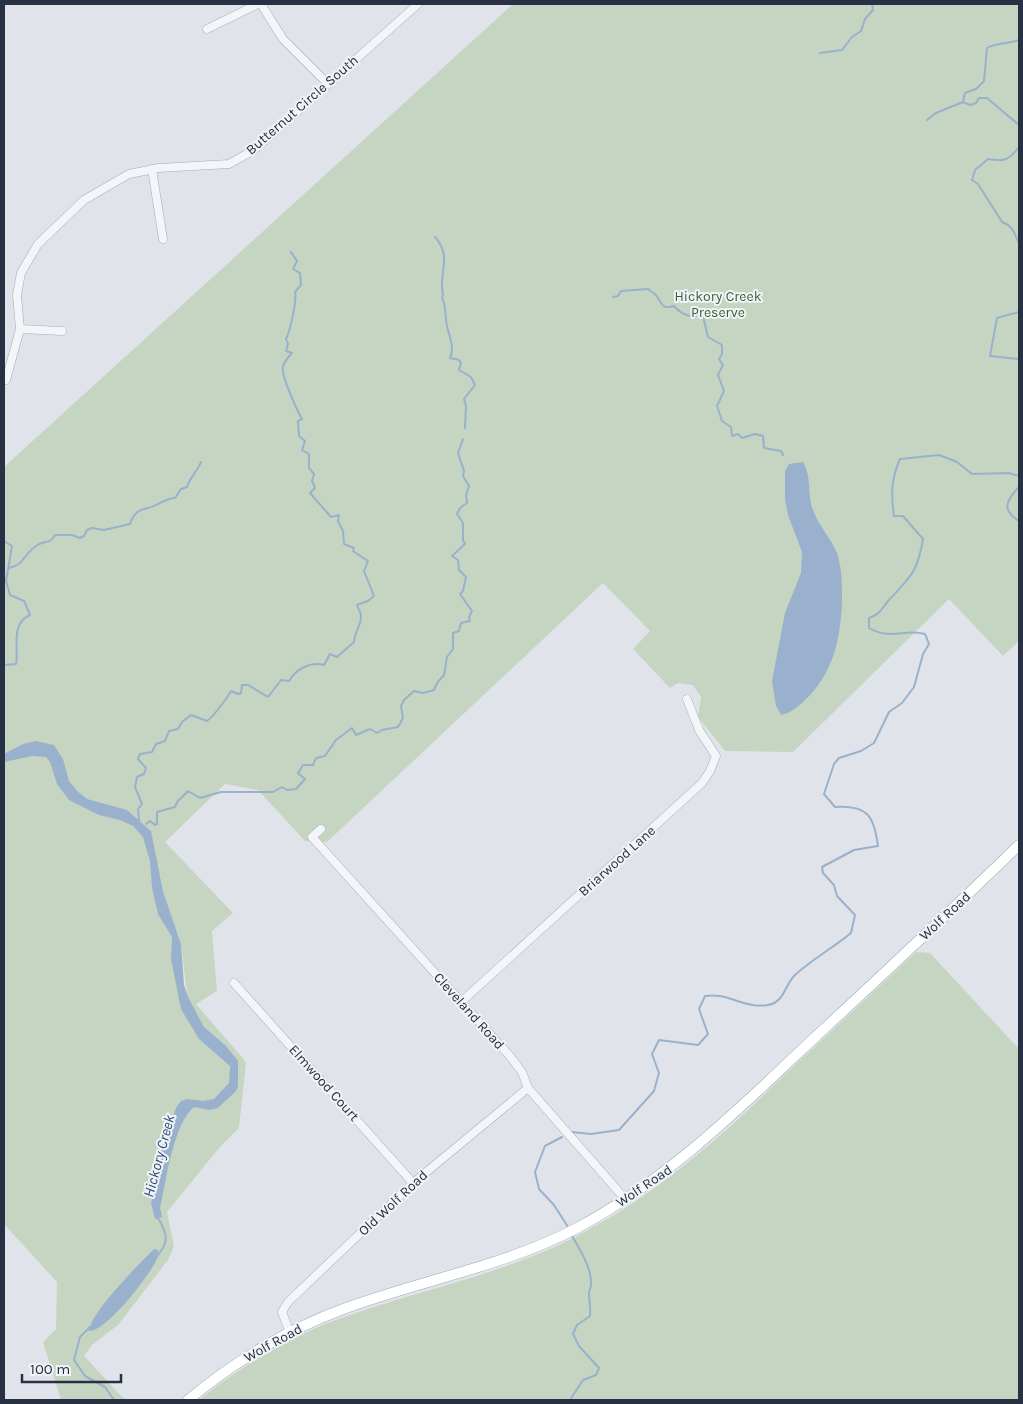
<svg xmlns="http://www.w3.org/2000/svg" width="1023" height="1404" viewBox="0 0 1023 1404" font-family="Karla,sans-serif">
  <rect width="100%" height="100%" fill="#e0e4ea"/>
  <path fill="#c5d5c1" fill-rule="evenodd" d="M513,4h506v637l-16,15 -54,-57 -156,153 -68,-1 -27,-34 3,-20 -8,-12 -15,-2 -8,5 -37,-39 17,-18 -47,-48 -276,259 -22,-1 -47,-51 -33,-6 -60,58 68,71 -21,18 5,60 -21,13 50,58 -7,66 -20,20 -52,64 7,34 -6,14 -50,65 -26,20 -8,11 41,44h-64l-18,-58 13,-13 1,-47 -53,-58v-757zM158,872l2,3 3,16 18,53 6,49 -3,-3z
    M916,952l14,1 89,96v351h-820c41,-33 88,-62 137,-80 77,-29 159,-43 233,-80 88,-44 154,-105 224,-173 41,-38 82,-77 123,-115z"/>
  <path fill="#99b1cc" d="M803,462c9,15 4,32 10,48 5,15 18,28 24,43 5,15 5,30 5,45 -1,40 -8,76 -39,104 -7,6 -12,11 -22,13l-5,-9 -4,-25 13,-68 16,-40 1,-21 -14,-37 -3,-16v-28l4,-7z
    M36,741l18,4 9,14 6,22 8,10 10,8 40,11 24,21 12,60 18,53 3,41 4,12 16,30 21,18 13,16v25l-2,5 -18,17 -8,2 -16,-3c-21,17 -28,75 -34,101l2,9 -7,2 -4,-16 9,-35 3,-24 13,-36 5,-7 6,-2 16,2 11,-2 15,-16 1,-17 -31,-27 -18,-30 -10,-50 1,-22 -14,-23 -6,-26 -2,-27 -7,-24 -10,-11 -13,-6 -21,-5 -30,-15 -12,-16 -7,-22 -4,-5 -14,-1 -28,6v-8l19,-10z
    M154,1249l4,1c0,4 0,8 -2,11 -8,16 -50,71 -67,70 1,-18 51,-68 65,-82z"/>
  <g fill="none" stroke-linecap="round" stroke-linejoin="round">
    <path stroke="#99b1cc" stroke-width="2" d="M1019,40c-10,4 -22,2 -32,8l-3,33 -8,8 -11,4 -2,9 7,3 6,-2 3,-5h8l32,27
      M820,53l22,-3 10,-13 9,-6 4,-12 8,-9 -1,-6
      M927,120l9,-7 27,-11
      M1019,147c-10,13 -15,15 -31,12l-13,11 -3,10 6,4 24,38c11,4 12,11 17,21
      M435,237c16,18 6,32 7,49 0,6 2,7 0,12 4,8 3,14 4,22 1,13 10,26 4,38l9,2 2,3 -2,7 12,7 4,8 -11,14 2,7 -1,22
      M613,297l5,-1 3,-5 27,-2c2,2 5,3 7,5 8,9 5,16 19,12 7,8 17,13 26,8l3,2 5,21 14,8v9l-3,5 4,6 -5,10 6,16 -7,15 5,15 9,6 1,9 6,-2 4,4 13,-4 8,2 1,12 17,3 2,4
      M1019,312l-22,6 -7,38 29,3
      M1019,487c-13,14 -18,23 0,34
      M4,541l8,5 -6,35 4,14 14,6 6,14c-20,8 -11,34 -14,49l-12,1
      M9,568c15,-3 15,-14 27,-22 7,-6 14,-1 19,-11h17l8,3 4,-2 3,-6 5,-2 12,2 26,-6c7,-19 14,-12 28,-20 6,-3 11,-6 17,-6l6,-9 6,-2c3,-10 10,-15 14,-25
      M139,821l-1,-12 4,-5 -7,-17 2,-10 7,-3 2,-6 -8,-9 2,-5 12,-2 4,-8 9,-3 4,-10 9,-2 4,-7 9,-7 16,6c7,-5 20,-23 24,-30l7,3 3,-1 1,-8h6l20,12 13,-17 8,1c7,-12 22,-20 35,-16l6,-11 7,3 17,-15c0,-10 10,-20 6,-30 0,-2 -3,-4 -3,-7l11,-4 6,-5 -10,-25 4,-10 -15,-10 1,-3 -10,-4 -1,-13 -5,-10 1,-6 -8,2 -21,-24 5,-5 -3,-7 2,-7 -5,-6v-14l-7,-4 3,-9 -6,-5 -1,-15 4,-2c-5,-9 -22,-45 -19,-53 2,-5 5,-9 9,-13l-6,-2 2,-7 -2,-5c4,-7 11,-39 9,-47l6,-7 -1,-12 -7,-4 4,-8 -6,-9
      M146,824l4,-3 5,4 2,-1v-12l18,-5 2,-5 11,-11 12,7 21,-6h52l9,-5 5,3 9,-1 9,-10 -7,-6 5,-8h10l3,-7 9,-2 11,-16 16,-12 4,7 14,-6 7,4 5,-3 16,-3 5,-9 -2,-12 3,-6 10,-9 9,2 11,-3 3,-7 7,-8 3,-18 6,-8v-16l6,-2 2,-8 9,-2 -1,-4 3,-6 -12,-17 3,-3 3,-14 -7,-7 -1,-10 -6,-4 13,-12 -2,-4v-17l-6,-9 3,-6 7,-5 -1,-8 3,-9 -6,-10 1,-5 -6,-18 5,-14
      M572,1132l19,2 28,-4 35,-39 5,-18 -7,-19 7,-14 39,5 10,-11 -9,-25 6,-13c23,-4 39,13 63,9 17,-3 17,-21 27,-30 17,-16 38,-27 56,-42l4,-18 -18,-19 -3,-11 -11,-12 -1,-6 32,-17 24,-4c-4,-30 -10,-41 -43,-39l-11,-13 10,-30 5,-6 22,-7 13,-8 15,-31 13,-9 12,-16 9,-33 6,-10 -4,-10c-21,-6 -33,7 -56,-6v-10c13,-5 11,-8 20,-18 21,-22 29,-29 34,-61l-20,-23h-9c-3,-20 -3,-38 6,-57l39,-4 18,7 15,12 37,-1 10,3
      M562,1137l-17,9 -10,26 4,17 15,16 14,22
      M157,1256c13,-14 10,-23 1,-38
      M90,1327l-10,10 -6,23 11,16 20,11 9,13
      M570,1400l13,-20 13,-5 3,-7 -20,-22 -6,-12 4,-9 13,-9c1,-8 -1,-16 -1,-23 0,-3 2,-5 2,-8 1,-18 -12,-36 -20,-51"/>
    <defs>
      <path id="minor" d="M261,4l22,35 45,45
        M207,29l51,-25
        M152,169l11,70
        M20,329l42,2
        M6,380l14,-51 -3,-34 4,-22 17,-29 46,-44 45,-26 30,-6 70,-4 25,-14 164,-146
        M321,829l-9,8 197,218 13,17 6,16 98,112
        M234,983l179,200
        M461,1002l241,-219 8,-12 6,-15 -17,-26 -12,-31
        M290,1333l-8,-21 6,-10 125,-119 115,-95"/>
      <path id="major" d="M188,1400c47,-39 100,-71 158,-92 76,-28 159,-42 231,-80 90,-48 161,-118 234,-187 70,-65 140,-130 208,-196"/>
    </defs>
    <use href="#minor" stroke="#a5abb5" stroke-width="9"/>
    <use href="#major" stroke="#9fa8b7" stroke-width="11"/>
    <use href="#minor" stroke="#f4f5f8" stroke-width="8"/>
    <use href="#major" stroke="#fff" stroke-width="10"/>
  </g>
  <g text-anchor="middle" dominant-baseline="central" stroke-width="4" stroke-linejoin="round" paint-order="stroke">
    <g font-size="14" fill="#283143" stroke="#f0f3f7">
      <text transform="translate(302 105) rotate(-41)">Butternut Circle South</text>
      <text transform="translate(617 861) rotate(-42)">Briarwood Lane</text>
      <text transform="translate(945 916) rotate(-43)">Wolf Road</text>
      <text transform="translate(469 1011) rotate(48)">Cleveland Road</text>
      <text transform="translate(324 1083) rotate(48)">Elmwood Court</text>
      <text transform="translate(644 1186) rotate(-34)">Wolf Road</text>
      <text transform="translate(393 1203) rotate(-43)">Old Wolf Road</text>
      <text transform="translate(273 1343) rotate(-29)">Wolf Road</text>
    </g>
    <g font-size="14" fill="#3b5f34" stroke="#f0f3f7">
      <text x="718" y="296">Hickory Creek<tspan x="718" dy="16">Preserve</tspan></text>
    </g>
    <g font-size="15" font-style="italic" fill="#2f4e79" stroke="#f0f3f7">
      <text transform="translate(159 1156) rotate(-75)">Hickory Creek</text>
    </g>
  </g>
  <rect width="1023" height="1404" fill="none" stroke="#283143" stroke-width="10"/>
  <path d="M22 1374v8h99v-8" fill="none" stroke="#283143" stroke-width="2.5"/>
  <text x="30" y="1374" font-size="15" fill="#283143" stroke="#f0f3f7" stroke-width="4" paint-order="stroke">100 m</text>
</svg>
